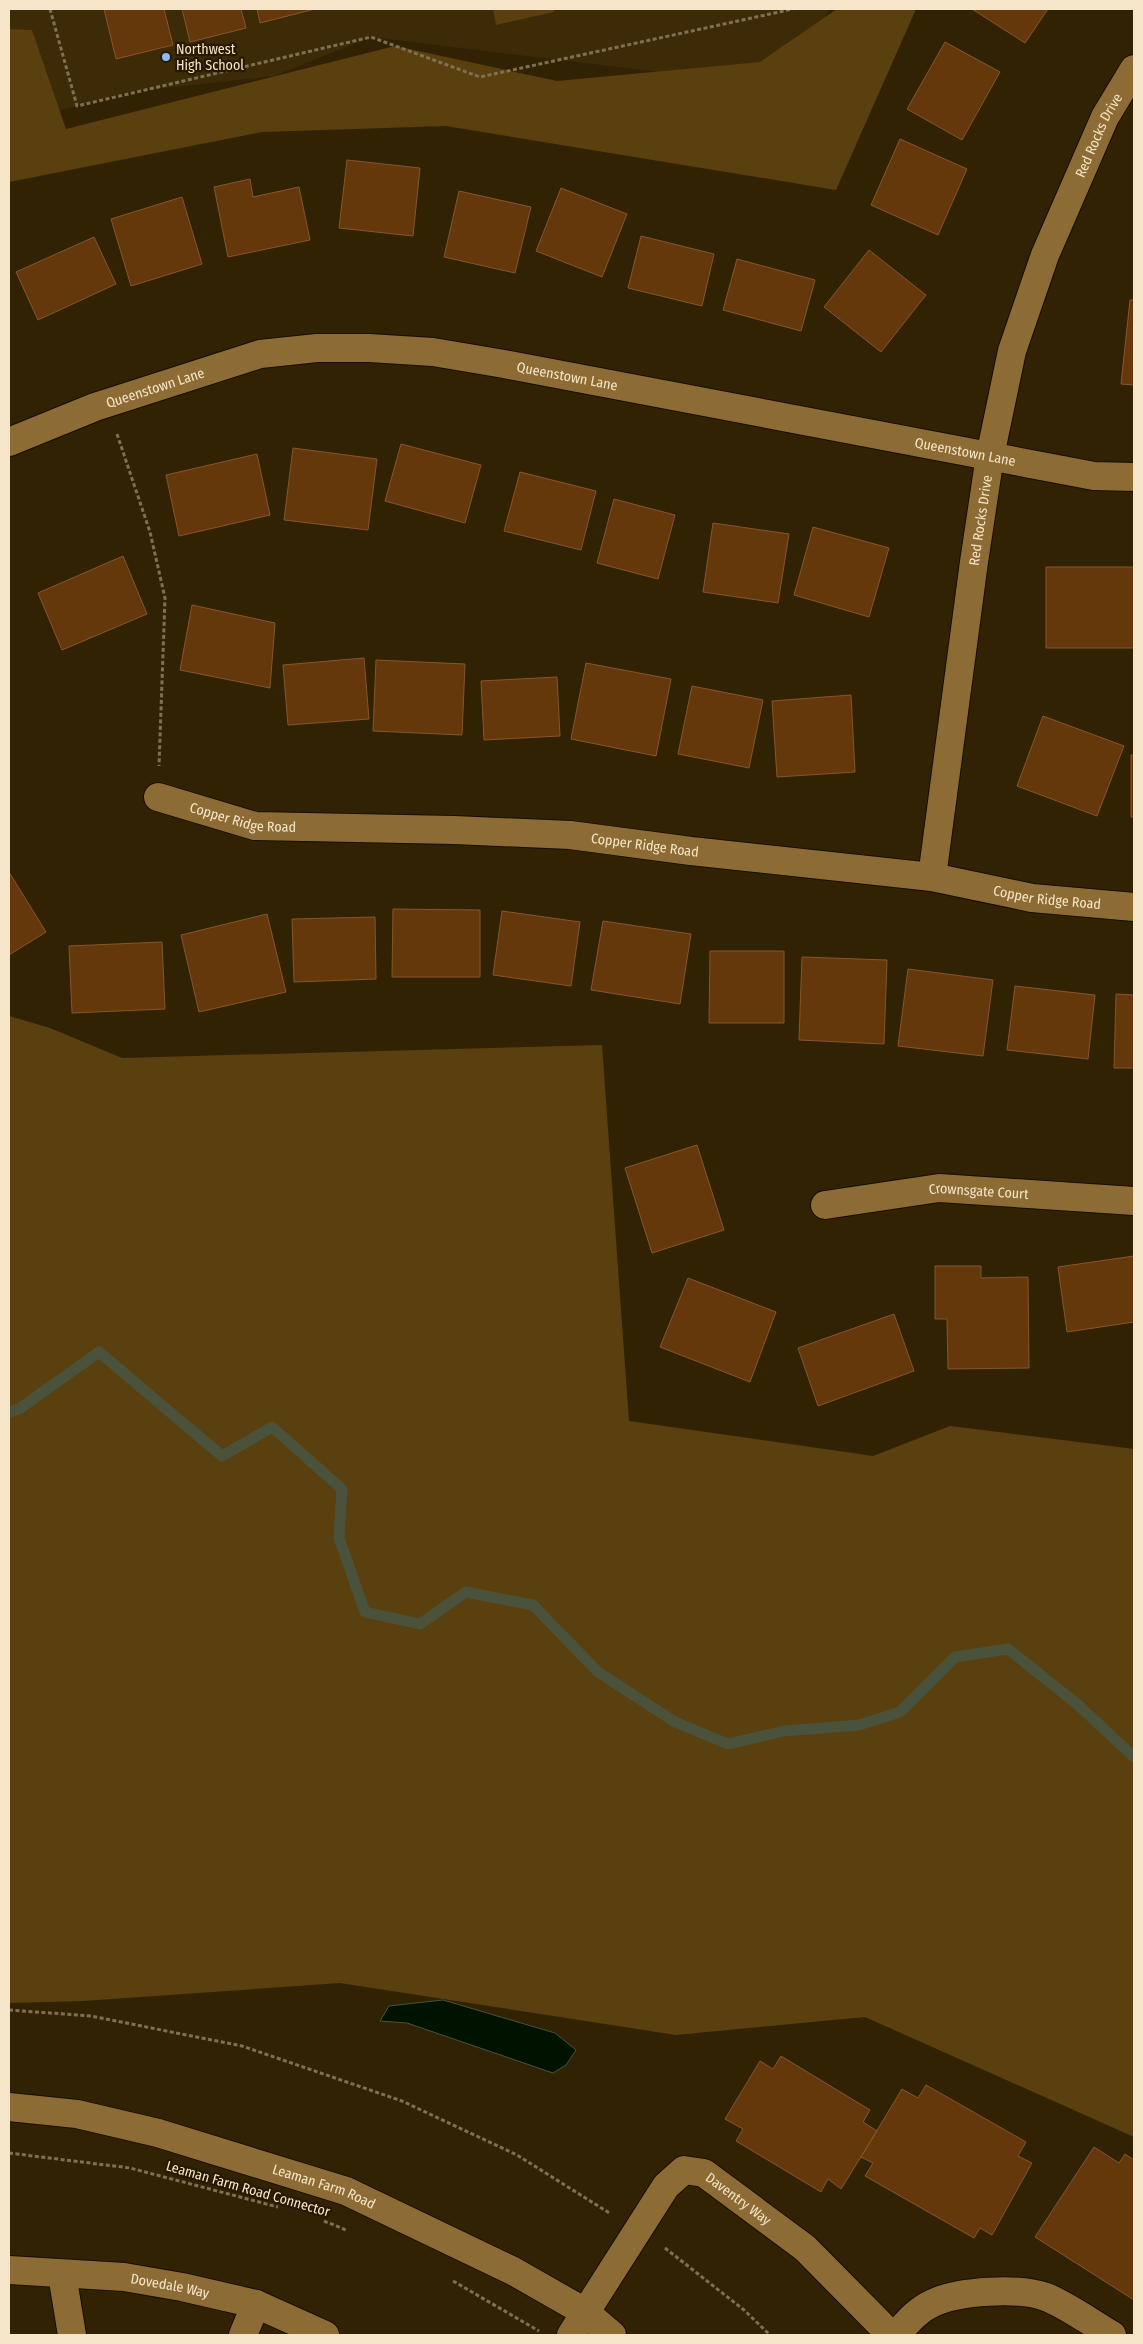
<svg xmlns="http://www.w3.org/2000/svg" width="1143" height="2344" viewBox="0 0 1143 2344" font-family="'Fira Sans Condensed',sans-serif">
  <rect width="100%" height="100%" fill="#322204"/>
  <path fill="#3d2a06" d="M9,9h820l-38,79 -420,-51 -97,39 -145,16 -120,32z"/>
  <path fill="#59400e" d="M493,9h61v3l-58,13z
    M837,9h79l-80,181 -390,-64 -184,6 -253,50v-153l23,1 34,99 329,-83 162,35 203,-19z
    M9,1016l41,12 72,30 480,-13 27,376 244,35 77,-30 184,23v688l-269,-120 -189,18 -336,-52 -257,18 -74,2z"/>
  <path fill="#001300" stroke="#4a523c" d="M443,2000l112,33 21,17 -10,15 -13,8 -146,-50 -27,-2 9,-15z"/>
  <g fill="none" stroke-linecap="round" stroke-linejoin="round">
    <path stroke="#4a523c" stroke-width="11" d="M9,1412l10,-3 80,-57 123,104 50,-29 70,62 -3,49 26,74 55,12 46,-32 67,13 65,67 77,50 53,22 56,-13 75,-6 41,-13 55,-55 53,-8 69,55 57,53"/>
  </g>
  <path fill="#65380b" stroke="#85562d" d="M104,9h60l9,36 -57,14z
    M182,9h59l5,19 -56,14z
    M257,9h58l-55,14z
    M972,9h76l-23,34z
    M945,42l55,30 -38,68 -55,-31z
    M900,139l67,30 -29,66 -67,-30z
    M347,160l73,8 -7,68 -74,-8z
    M250,179l3,18 46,-10 11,53 -82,17 -14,-70z
    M561,188l66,26 -25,63 -66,-26z
    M459,191l72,16 -16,66 -71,-16z
    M182,197l20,67 -71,22 -20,-67z
    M641,236l73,18 -12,52 -74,-18z
    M94,237l22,47 -78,36 -22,-48z
    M869,250l57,45 -45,57 -57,-45z
    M737,259l78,21 -14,51 -78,-21z
    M1130,300h4v85l-13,-1z
    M401,444l80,21 -16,58 -80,-22z
    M293,448l84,11 -9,71 -84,-10z
    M257,454l13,61 -91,21 -13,-61z
    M520,472l76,19 -15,59 -77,-19z
    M614,499l61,16 -17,64 -61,-16z
    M713,523l76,11 -11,69 -75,-11z
    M813,527l76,21 -20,69 -75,-22z
    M123,556l24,58 -85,36 -24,-57z
    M1046,567h88v81h-88z
    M192,605l83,18 -5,65 -90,-18z
    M364,658l5,61 -81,6 -5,-60z
    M376,660l89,4 -3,71 -89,-4z
    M586,663l85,16 -15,77 -85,-17z
    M557,677l3,59 -76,4 -3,-59z
    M692,686l71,14 -14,68 -71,-14z
    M851,695l4,77 -78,5 -5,-76z
    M1043,716l81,30 -27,70 -80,-30z
    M1131,755h3v62h-3z
    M9,872l37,60 -37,23z
    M393,909l87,1v67h-88z
    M502,911l78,11 -9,64 -78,-11z
    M267,914l19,78 -87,20 -18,-77z
    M375,917l1,62 -82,3 -2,-63z
    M603,921l88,13 -11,70 -89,-14z
    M162,942l3,67 -93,4 -3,-67z
    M710,951h74v72h-75z
    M802,957l85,3 -3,84 -85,-4z
    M908,969l85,11 -10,76 -85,-10z
    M1015,986l80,9 -7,64 -81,-9z
    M1116,994l18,1v73h-20z
    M697,1145l27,85 -72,23 -27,-85z
    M1134,1256v66l-67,10 -9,-65z
    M935,1266h46v12l47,-1 1,91 -81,1 -1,-50h-12z
    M688,1278l88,34 -26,70 -90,-35z
    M894,1314l20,57 -96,35 -20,-58z
    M781,2056l89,54 -7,12 14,9 -36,58 -13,-10 -7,13 -85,-51 7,-12 -18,-10 35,-58 13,8z
    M926,2085l100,57 -8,14 14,7 -40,72 -12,-7 -6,10 -109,-62 8,-13 -12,-6 41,-68 16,9z
    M1094,2147l25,16 6,-9 9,6v140l-99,-63z"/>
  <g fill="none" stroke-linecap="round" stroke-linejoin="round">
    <defs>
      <g id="minor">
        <path id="s1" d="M9,442l86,-35 165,-53 57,-6h52l64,4 71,12 590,112 40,1"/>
        <path id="s2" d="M158,797l97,29 199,4 116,5 121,16 241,26 100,21 102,9"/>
        <path id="s3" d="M932,877l42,-315 16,-106 22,-105 33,-96 60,-138 29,-48"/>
        <path id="s4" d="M825,1205l114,-17 195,13"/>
        <path id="s5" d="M9,2107l68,7 81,19 188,58 167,80 72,41 27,23"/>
        <path id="s6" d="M9,2270l115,7 58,10 74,17 69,31"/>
        <path d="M62,2274l10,61"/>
        <path d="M243,2335l13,-31"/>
        <path id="s7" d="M571,2335l95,-149 18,-16 20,3 101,75 86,87"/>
        <path d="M896,2335c11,-12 21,-25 37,-32 25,-12 86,-16 113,-6 19,7 47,27 66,38"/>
      </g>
    </defs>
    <use href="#minor" stroke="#160c00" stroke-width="30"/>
    <path stroke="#807052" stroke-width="3" stroke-dasharray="4 2.5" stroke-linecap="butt" d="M50,9l27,97 294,-69 109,40 313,-68
      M117,434l33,98 15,66 -6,168
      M9,2010l82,6 151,30 160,55 115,54 94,59
      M9,2153l121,15 148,39
      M324,2221l22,9
      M665,2248l79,62 26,25
      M453,2281l86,50"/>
    <use href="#minor" stroke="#8c6c34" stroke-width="28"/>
  </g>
  <circle fill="#8fb8fd" stroke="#281800" stroke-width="2" cx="166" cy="57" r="5"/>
  <g text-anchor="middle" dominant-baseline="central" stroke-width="4.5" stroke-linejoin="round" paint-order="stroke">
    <g font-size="14" fill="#f6e5c8" stroke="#281800" text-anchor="start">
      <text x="176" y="49">Northwest<tspan x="176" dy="16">High School</tspan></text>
    </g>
    <g font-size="14" fill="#f6e5c8" stroke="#281800">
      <text stroke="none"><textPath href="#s3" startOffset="765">Red Rocks Drive</textPath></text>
      <text stroke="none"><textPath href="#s1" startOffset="576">Queenstown Lane</textPath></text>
      <text stroke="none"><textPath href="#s1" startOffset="156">Queenstown Lane</textPath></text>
      <text stroke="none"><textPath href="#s1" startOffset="981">Queenstown Lane</textPath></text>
      <text stroke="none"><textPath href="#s3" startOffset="360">Red Rocks Drive</textPath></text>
      <text stroke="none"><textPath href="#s2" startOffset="88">Copper Ridge Road</textPath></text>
      <text stroke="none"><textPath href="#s2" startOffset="492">Copper Ridge Road</textPath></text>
      <text stroke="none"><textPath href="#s2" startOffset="898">Copper Ridge Road</textPath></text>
      <text stroke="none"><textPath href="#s4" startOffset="155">Crownsgate Court</textPath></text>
      <text stroke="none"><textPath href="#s5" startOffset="326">Leaman Farm Road</textPath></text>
      <text transform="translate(248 2189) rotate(16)">Leaman Farm Road Connector</text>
      <text stroke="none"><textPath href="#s7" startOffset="264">Daventry Way</textPath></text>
      <text stroke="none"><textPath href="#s6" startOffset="162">Dovedale Way</textPath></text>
    </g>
  </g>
  <rect width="1143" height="2344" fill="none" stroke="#f6e5c8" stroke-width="20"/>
</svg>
